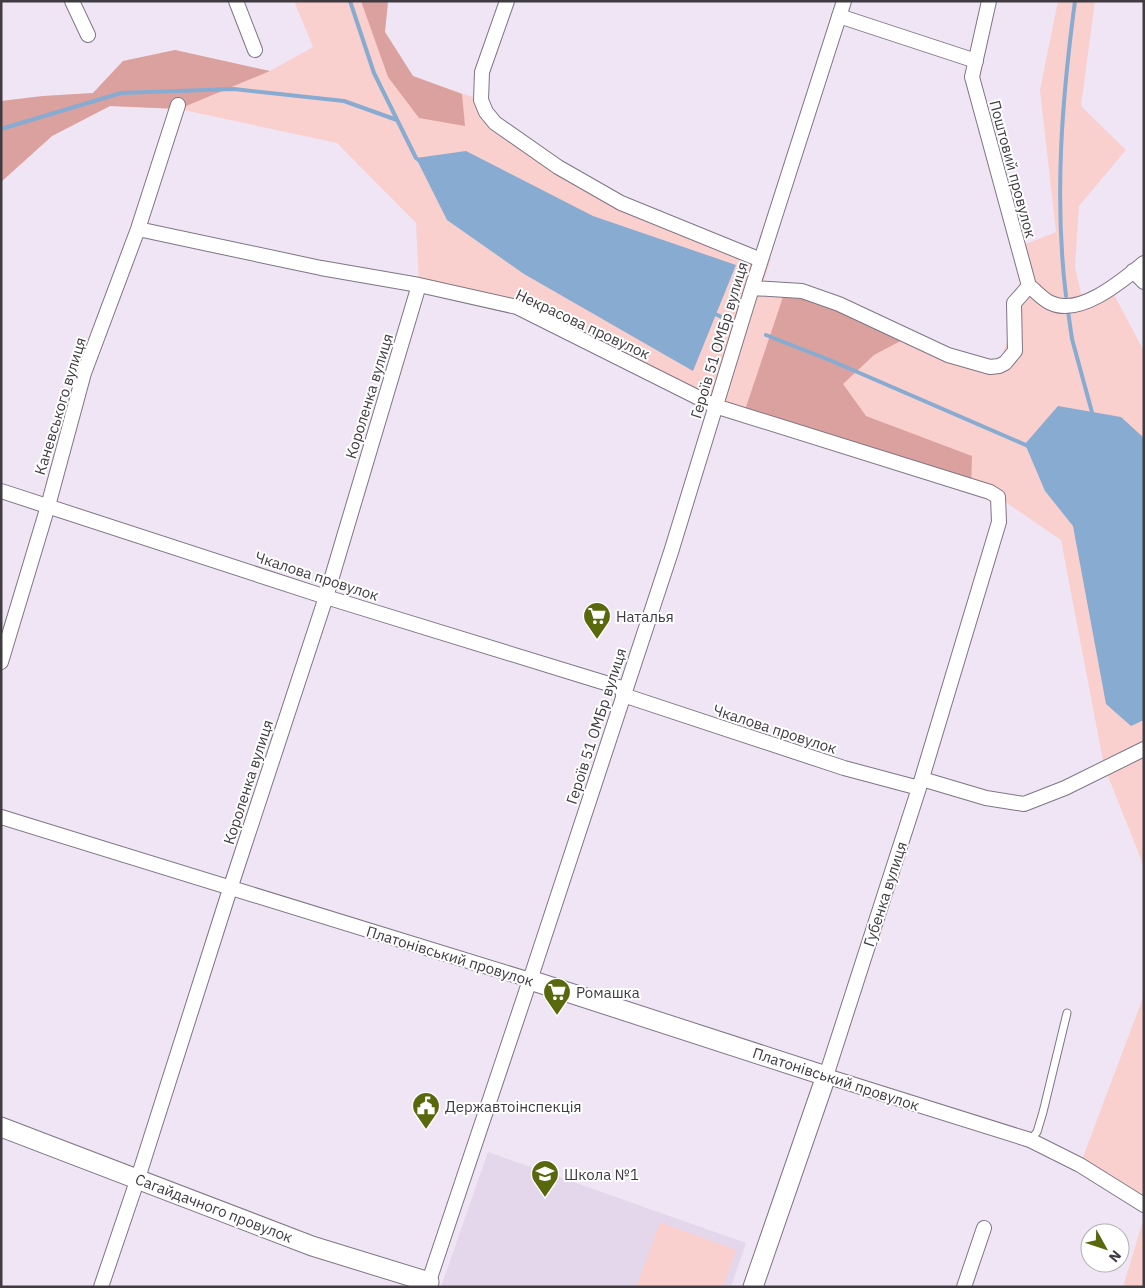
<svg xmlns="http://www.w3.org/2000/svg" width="1145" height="1288" viewBox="0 0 1145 1288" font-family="'IBM Plex Sans',sans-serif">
  <rect width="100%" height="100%" fill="#f0e5f5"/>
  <path fill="#e4d6eb" d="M488,1152l258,91 -15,44h-290z"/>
  <path fill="#f9d0ce" d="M294,1h94l-3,31 28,44 68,24 5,12 72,55 141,69 72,23 -7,21 232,90 33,-84 -11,-39 38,-15 -16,-142 18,-89h37l-14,105 45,44 -47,56 -4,61 8,35 28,-13 33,62v516l-40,-101 -43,-226 -63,-43 -283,-91 -198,-99 -98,-22 -3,-62 -79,-80 -158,-34 -69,-3 -58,30 -51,46v-81l42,-5 50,-3 30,-32 52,-11 95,21 43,-24z
    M1144,995v210l-64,-40z
    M1144,1217v70h-21z
    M660,1222l76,28 -13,37h-87z"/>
  <path fill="#daa19f" d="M361,1h27l-3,31 28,44 49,18 3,32 -46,-8 -31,-41z
    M175,50l95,21 -91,38 -69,-3 -58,30 -51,46v-81l42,-5 50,-3 30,-32z
    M786,288l124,48 -36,19 -31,29 23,32 106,40 -1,32 -226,-78z"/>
  <path fill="#87abd1" d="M466,151l127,65 143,49 -43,106 -169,-97 -77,-54 -31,-62z
    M1058,406l63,11 23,21v282l-13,6 -25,-22 -33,-178 -28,-35 -20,-47z"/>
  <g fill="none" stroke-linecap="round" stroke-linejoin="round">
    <path stroke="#87abd1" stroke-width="4" d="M350,1l24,72 42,85 4,3
      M1,129l120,-36 113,-4 110,12 53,19
      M1066,296c-12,-98 -4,-198 9,-295
      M1068,311l4,28 21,77
      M713,313l13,6
      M766,335l66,26 196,85"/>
    <defs>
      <path id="lane" d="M1030,1140l7,-8 6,-20 24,-99"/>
      <path id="street" d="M72,1l16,34
        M236,1l19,49
        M507,1l-25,71 -1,28 5,12 9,11 63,44 63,36 140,57
        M989,1l-17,76 57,209c7,5 14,14 22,17 29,14 72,-23 93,-40
        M839,16l137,45
        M138,229l183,39 98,17 98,22 198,99 275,86 8,5 1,25 -80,266 -93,288 204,64 50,25 64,40
        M1133,271l11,11
        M752,288l50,3 37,13 109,51 42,12 9,-1 6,-3 10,-12 -1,-48 15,-17
        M1,491l325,106 299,92
        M1,662l47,-156 36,-133 54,-144 40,-124
        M623,695l221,73 75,20
        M922,779l64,19 38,6 41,-16 79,-39
        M1,817l529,163
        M101,1287l37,-109 92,-289 96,-292 93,-312
        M427,1287l103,-307 141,-428 81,-264 92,-287
        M964,1287l20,-59"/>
      <path id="secondary" d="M530,980l296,96 -73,211
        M1,1127l311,119 117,36"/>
    </defs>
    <use href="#lane" stroke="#7f7584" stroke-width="9"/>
    <use href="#street" stroke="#7f7584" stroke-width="16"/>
    <use href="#secondary" stroke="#7f7584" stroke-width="21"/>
    <use href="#lane" stroke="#fff" stroke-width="7"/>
    <use href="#street" stroke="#fff" stroke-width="14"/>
    <use href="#secondary" stroke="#fff" stroke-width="19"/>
  </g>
  <defs>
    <symbol id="supermarket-pin" viewBox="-11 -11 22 30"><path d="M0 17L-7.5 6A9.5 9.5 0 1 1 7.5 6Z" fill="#59670d" stroke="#fff"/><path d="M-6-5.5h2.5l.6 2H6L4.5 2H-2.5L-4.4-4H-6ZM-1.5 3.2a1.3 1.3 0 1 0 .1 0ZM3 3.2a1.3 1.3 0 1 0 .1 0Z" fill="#fff"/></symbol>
    <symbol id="civic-pin" viewBox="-11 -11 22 30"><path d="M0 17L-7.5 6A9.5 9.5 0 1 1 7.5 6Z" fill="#59670d" stroke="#fff"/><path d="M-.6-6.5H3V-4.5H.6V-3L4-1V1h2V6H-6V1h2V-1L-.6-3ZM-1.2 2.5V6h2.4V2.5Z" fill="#fff"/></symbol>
    <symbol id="school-pin" viewBox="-11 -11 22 30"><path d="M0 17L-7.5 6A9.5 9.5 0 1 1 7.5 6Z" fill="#59670d" stroke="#fff"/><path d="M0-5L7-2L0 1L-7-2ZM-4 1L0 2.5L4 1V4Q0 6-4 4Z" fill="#fff"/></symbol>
  </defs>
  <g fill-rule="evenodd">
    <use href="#supermarket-pin" x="581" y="600" width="32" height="43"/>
    <use href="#supermarket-pin" x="541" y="976" width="32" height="43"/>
    <use href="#civic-pin" x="410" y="1090" width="32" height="43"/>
    <use href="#school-pin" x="529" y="1158" width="32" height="43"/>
  </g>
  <g text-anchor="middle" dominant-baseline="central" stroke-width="4" stroke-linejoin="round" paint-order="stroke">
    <g font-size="15" fill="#3f3b41" stroke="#fff">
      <text transform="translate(1013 169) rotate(75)">Поштовий провулок</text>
      <text transform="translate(583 324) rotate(25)">Некрасова провулок</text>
      <text transform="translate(719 340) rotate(-73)">Героїв 51 ОМБр вулиця</text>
      <text transform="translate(369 396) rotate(-73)">Короленка вулиця</text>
      <text transform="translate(60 406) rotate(-73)">Каневського вулиця</text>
      <text transform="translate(317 576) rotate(18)">Чкалова провулок</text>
      <text transform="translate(596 726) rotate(-72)">Героїв 51 ОМБр вулиця</text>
      <text transform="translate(775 729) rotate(18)">Чкалова провулок</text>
      <text transform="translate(248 782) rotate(-72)">Короленка вулиця</text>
      <text transform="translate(885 894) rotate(-72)">Губенка вулиця</text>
      <text transform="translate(450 956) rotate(17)">Платонівський провулок</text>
      <text transform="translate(836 1079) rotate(18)">Платонівський провулок</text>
      <text transform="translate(214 1208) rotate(21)">Сагайдачного провулок</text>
    </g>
    <g font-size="15" fill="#3f3b41" stroke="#fff" text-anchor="start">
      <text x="616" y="616">Наталья</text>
      <text x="576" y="992">Ромашка</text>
      <text x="445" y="1106">Державтоінспекція</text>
      <text x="564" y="1174">Школа №1</text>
    </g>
  </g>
  <rect width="1145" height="1288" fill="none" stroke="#3f3b41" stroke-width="5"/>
  <g transform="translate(1105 1248) rotate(130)"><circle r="24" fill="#ffffff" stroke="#b2b1b3"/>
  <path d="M0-4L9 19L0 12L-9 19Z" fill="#59670d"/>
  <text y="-8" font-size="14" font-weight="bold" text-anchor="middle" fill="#3f3b41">N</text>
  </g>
</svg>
